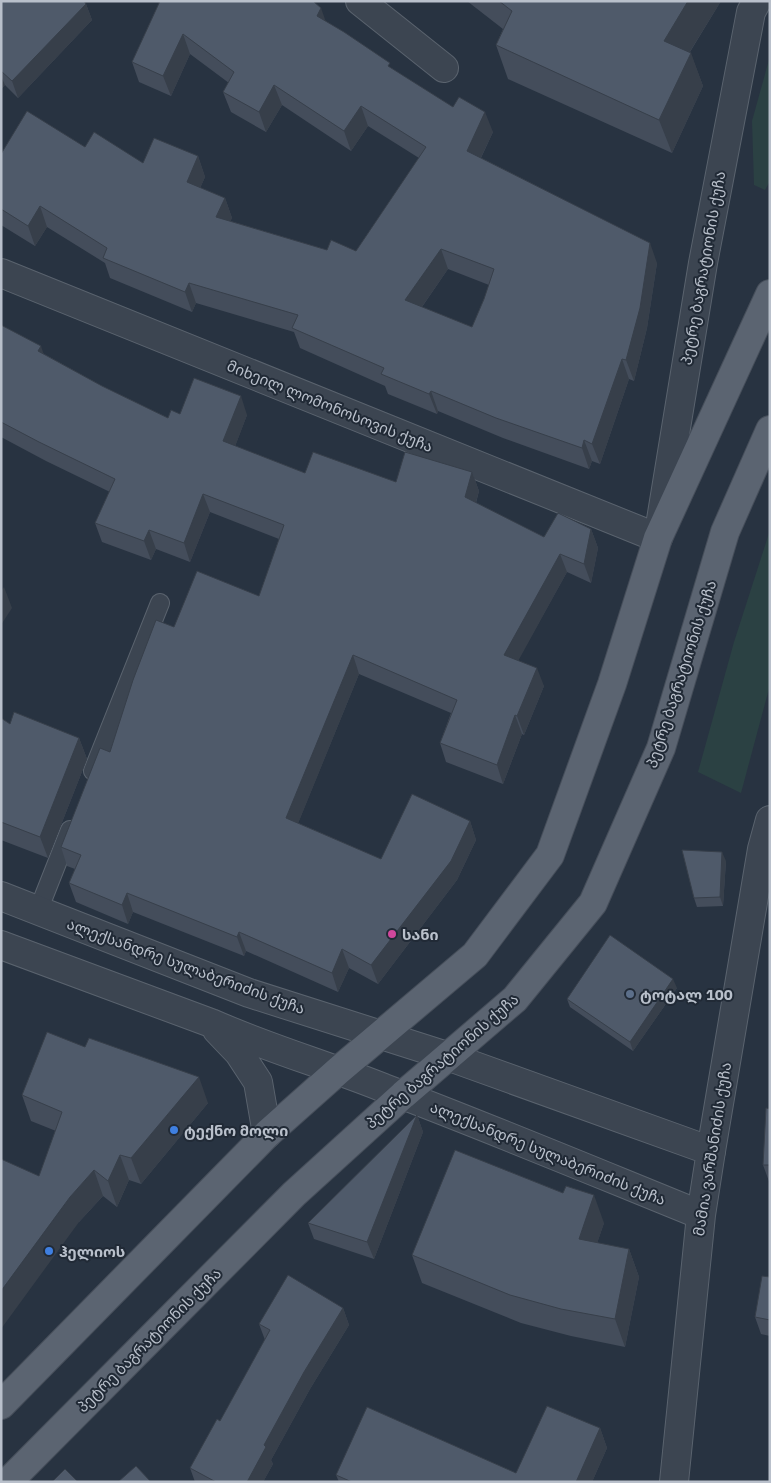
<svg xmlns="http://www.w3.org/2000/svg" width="771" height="1483" viewBox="0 0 771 1483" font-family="'IBM Plex Sans','Noto Sans Georgian',sans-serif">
  <rect width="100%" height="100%" fill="#283341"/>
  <path fill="#2b4143" d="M770,56v125l-5,9 -11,-5 -2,-64z
    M770,530v155l-29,108 -43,-21 36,-130z"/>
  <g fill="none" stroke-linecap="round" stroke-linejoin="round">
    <defs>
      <path id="service" d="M93,771l67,-168
        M38,911l32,-81"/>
      <path id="minor" d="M360,1l84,67
        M1,273l657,265 45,-275 48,-251 6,-11
        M711,1151l51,-302 8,-29"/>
      <path id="tertiary" d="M1,896l248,97 198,63 264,95 -10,64 -27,267
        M1,945l210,78c56,25 116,42 173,65 106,40 211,84 317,127
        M217,1030l22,23 19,29 9,52"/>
      <path id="primary" d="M1,1405l266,-271 72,-64 136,-115 75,-100 62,-171 46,-146 112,-244
        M8,1482l286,-288 109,-99 112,-96 78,-96 68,-155 64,-216 45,-102"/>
    </defs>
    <use href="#service" stroke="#5a636e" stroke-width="20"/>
    <use href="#minor" stroke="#5a636e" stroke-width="30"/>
    <use href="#tertiary" stroke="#5a636e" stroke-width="30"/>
    <use href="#primary" stroke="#464e5a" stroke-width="30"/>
    <use href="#service" stroke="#3c4551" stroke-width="18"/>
    <use href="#minor" stroke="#3c4551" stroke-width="28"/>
    <use href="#tertiary" stroke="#3c4551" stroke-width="28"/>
    <use href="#primary" stroke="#5b6471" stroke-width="28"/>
  </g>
  <path fill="#444d5b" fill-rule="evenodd" d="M1,1l85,3 6,16 -74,78 -13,-13 -4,4z
    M160,1l166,21 66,47 101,63 -12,26 176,105 -10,65 -13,53 -5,-2 -29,85 -8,-3 -3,8 -86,-31 -65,-27 -1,3 -49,-20 -3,-8 -85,-38 -6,-16 -98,-29 -4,9 -82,-34 -5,-15 -58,-36 -12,19 -34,-21v-71l84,-7 58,16 55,-7 7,21 -5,11 25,10 7,20 -2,3 97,29 29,1 63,-93 -51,-32 -17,25 -69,-46 -16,27 -35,-20 -8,-20 6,-9 -39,-29 -19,42 -32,-14 -7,-20zM448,269l41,16 -5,14 -12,28 -50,-20z
    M467,1h254l-31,51 13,34 -31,67 -164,-74 -12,-34 7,-16z
    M1,325l43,29 58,32 66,32 12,-4 67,1 -12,31 70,27 91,9 76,-10 7,19 -3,12 68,34 47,-8 7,19 -7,35 -24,-11 -49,88 26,26 -20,49 -2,-1 -19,50 -57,-22 -6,-19 11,-30 -92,-39 -61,149 83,36 89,-38 6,19 -19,40 -79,104 -29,-16 -11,24 -92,-41 -2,5 -111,-44 -5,12 -52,-22 -7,-19 6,-14 -8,-3 -6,-19 113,-220 85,-31 20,-57 -69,-27 -20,50 -34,-13 -5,11 -49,-18 -7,-19 15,-31 -64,-31 -45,-24z
    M1,718l9,6 69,14 8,21 -39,99 -47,-18z
    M726,861l-3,45 -26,1 -3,-9z
    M677,988l-44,63 -63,-44 -3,-8z
    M22,1095l186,8 -67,81 -12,-4 -12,27 -14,-11 -24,26 -40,-46 17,-45 -25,-10z
    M770,1109v75l-7,-19z
    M417,1115l6,17 -49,127 -60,-20 -6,-16z
    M604,1223l-7,20 32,6 10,28 -14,70 -54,-11 -50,-13 -99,-40 -10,-28z
    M770,1277v59l-9,-2 -6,-17z
    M343,1308l6,17 -39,64 -39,71 2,4 -10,18h-68l-5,-14 30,-47 45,-81 -6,-16z
    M600,1428l7,20 -15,34h-253l-3,-7 180,-2z"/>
  <path fill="#373f4a" d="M688,1h33l-45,73 -12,-33z
    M86,4l6,16 -74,78 -6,-17z
    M321,8l7,20 -11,-12z
    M183,34l7,20 -19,42 -8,-20z
    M691,53l12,33 -31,67 -13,-33z
    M1,76l4,9 -4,4z
    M274,85l8,20 -16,27 -7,-20z
    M361,106l7,20 -17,25 -7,-20z
    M485,112l8,20 -19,40 -7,-21z
    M198,156l7,21 -11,25 -7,-20z
    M225,198l7,20 -8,19 -8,-20z
    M40,206l7,21 -12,19 -7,-20z
    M650,243l7,20 -10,65 -13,53 -8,-21z
    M441,249l7,20 -36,52 -7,-21z
    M189,283l7,20 -4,9 -7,-20z
    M41,346l6,18 -9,-13z
    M622,359l7,20 -29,85 -8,-20z
    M431,391l7,20 -1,3 -8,-20z
    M241,396l6,19 -17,45 -7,-19z
    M584,440l8,21 -3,8 -7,-21z
    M472,472l7,19 -7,25 -7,-19z
    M203,494l7,18 -20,50 -6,-19z
    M591,529l7,19 -7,35 -7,-19z
    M149,530l7,19 -5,11 -7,-19z
    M560,554l7,18 -56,102 -7,-19z
    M4,587l8,21 -11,17v-34z
    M353,655l6,19 -66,162 -7,-18z
    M537,668l7,18 -20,49 -7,-19z
    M515,715l7,19 -19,50 -6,-19z
    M79,738l8,21 -39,99 -8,-21z
    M470,821l6,19 -19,40 -79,104 -7,-19z
    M722,852l4,9 -3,45 -3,-9z
    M127,893l6,19 -5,12 -6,-19z
    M239,932l7,19 -2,5 -7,-19z
    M342,949l7,19 -11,24 -6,-19z
    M673,979l4,9 -44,63 -3,-9z
    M199,1077l9,26 -67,81 -10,-26z
    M417,1115l6,17 -49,127 -7,-17z
    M120,1155l9,25 -12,27 -9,-26z
    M94,1170l9,26 -24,26 -78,107v-38l69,-94z
    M594,1195l10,28 -15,44 -10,-28z
    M629,1249l10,28 -14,70 -10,-28z
    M343,1308l6,17 -39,64 -39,71 2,4 -10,18h-16l17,-37 40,-73z
    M600,1428l7,20 -15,34h-16z"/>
  <path fill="#4f5a6a" stroke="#373f4a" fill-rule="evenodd" d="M1,1h83l2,3 -74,77 -11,-10z
    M160,1h153l8,7 -4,8 27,16 46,31 -2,3 65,41 6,-10 26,15 -18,39 183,92 -10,65 -14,52 -4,-1 -30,85 -8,-4 -2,8 -86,-30 -65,-27 -2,3 -48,-20 3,-6 -92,-40 6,-13 -109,-32 -4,9 -82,-34 4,-10 -67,-42 -12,20 -27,-17v-55l26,-43 58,36 9,-15 49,31 11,-25 44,18 -11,26 38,16 -9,19 111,33 4,-10 25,11 70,-104 -65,-41 -17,25 -70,-46 -15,27 -36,-20 11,-20 -51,-38 -20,42 -31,-14zM441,249l53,20 -10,30 -12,28 -67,-27z
    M499,1h189l-24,40 27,12 -32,67 -163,-75 16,-34z
    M1,325l40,21 -3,5 64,35 66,32 3,-8 9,4 14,-36 47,18 -18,45 82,32 8,-21 83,30 9,-30 67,20 -7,25 79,40 14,-24 33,16 -7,35 -24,-10 -56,101 33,13 -20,48 -2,-1 -18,50 -57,-22 17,-43 -104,-45 -67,163 95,41 31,-65 58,27 -19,40 -80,104 -29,-16 -10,24 -93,-41 -2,5 -110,-44 -5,12 -53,-22 12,-28 -20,-8 39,-99 10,4 23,-72 23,-60 18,7 23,-56 62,25 25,-71 -81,-31 -19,49 -35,-13 -5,11 -49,-18 20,-44 -76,-37 -38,-20z
    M14,712l65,26 -39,99 -39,-15v-104l9,6z
    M682,850l40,2 -2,45 -26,1z
    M610,935l63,44 -43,63 -63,-43z
    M47,1032l38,15 4,-9 110,39 -68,81 -11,-3 -12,26 -14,-11 -24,27 -69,94v-132l38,17 23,-64 -40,-17z
    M766,1108l4,1v56h-7z
    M417,1115l-50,127 -59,-19z
    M455,1150l108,43 3,-7 28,9 -15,44 50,10 -14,70 -54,-10 -51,-14 -98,-40z
    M288,1275l55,33 -39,64 -40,73 2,2 -19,35h-31l-26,-14 27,-49 3,2 50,-91 -11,-6z
    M762,1276l8,1v43l-15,-3z
    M547,1406l53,22 -24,54h-224l-16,-7 31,-68 149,66z
    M136,1466l15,16h-33z
    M65,1469l13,13h-26z"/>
  <circle fill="#d1479c" stroke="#212a36" stroke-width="2" cx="392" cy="934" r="5"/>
  <circle fill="#5c6f8a" stroke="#212a36" stroke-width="2" cx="630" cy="994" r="5"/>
  <g fill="#3f7fe0" stroke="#212a36" stroke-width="2">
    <circle cx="174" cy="1130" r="5"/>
    <circle cx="49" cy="1251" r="5"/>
  </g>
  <g text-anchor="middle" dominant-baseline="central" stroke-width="4" stroke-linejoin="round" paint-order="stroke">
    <g font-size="15" fill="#b9c0cb" stroke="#212a36">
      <text transform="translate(703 268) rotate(-80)">პეტრე ბაგრატიონის ქუჩა</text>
      <text transform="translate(330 406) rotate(22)">მიხეილ ლომონოსოვის ქუჩა</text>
      <text transform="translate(681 674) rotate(-72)">პეტრე ბაგრატიონის ქუჩა</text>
      <text transform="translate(186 966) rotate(20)">ალექსანდრე სულაბერიძის ქუჩა</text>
      <text transform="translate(442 1061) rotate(-41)">პეტრე ბაგრატიონის ქუჩა</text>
      <text transform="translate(712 1149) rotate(-81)">მამია ვარშანიძის ქუჩა</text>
      <text transform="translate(548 1153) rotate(22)">ალექსანდრე სულაბერიძის ქუჩა</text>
      <text transform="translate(149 1340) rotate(-45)">პეტრე ბაგრატიონის ქუჩა</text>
    </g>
    <g font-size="15" font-weight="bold" fill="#b9c0cb" stroke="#212a36" text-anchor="start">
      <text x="402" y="934">სანი</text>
      <text x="640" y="994">ტოტალ 100</text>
      <text x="184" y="1130">ტექნო მოლი</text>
      <text x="59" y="1251">ჰელიოს</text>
    </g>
  </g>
  <rect width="771" height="1483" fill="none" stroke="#b9c0cb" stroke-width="5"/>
</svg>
